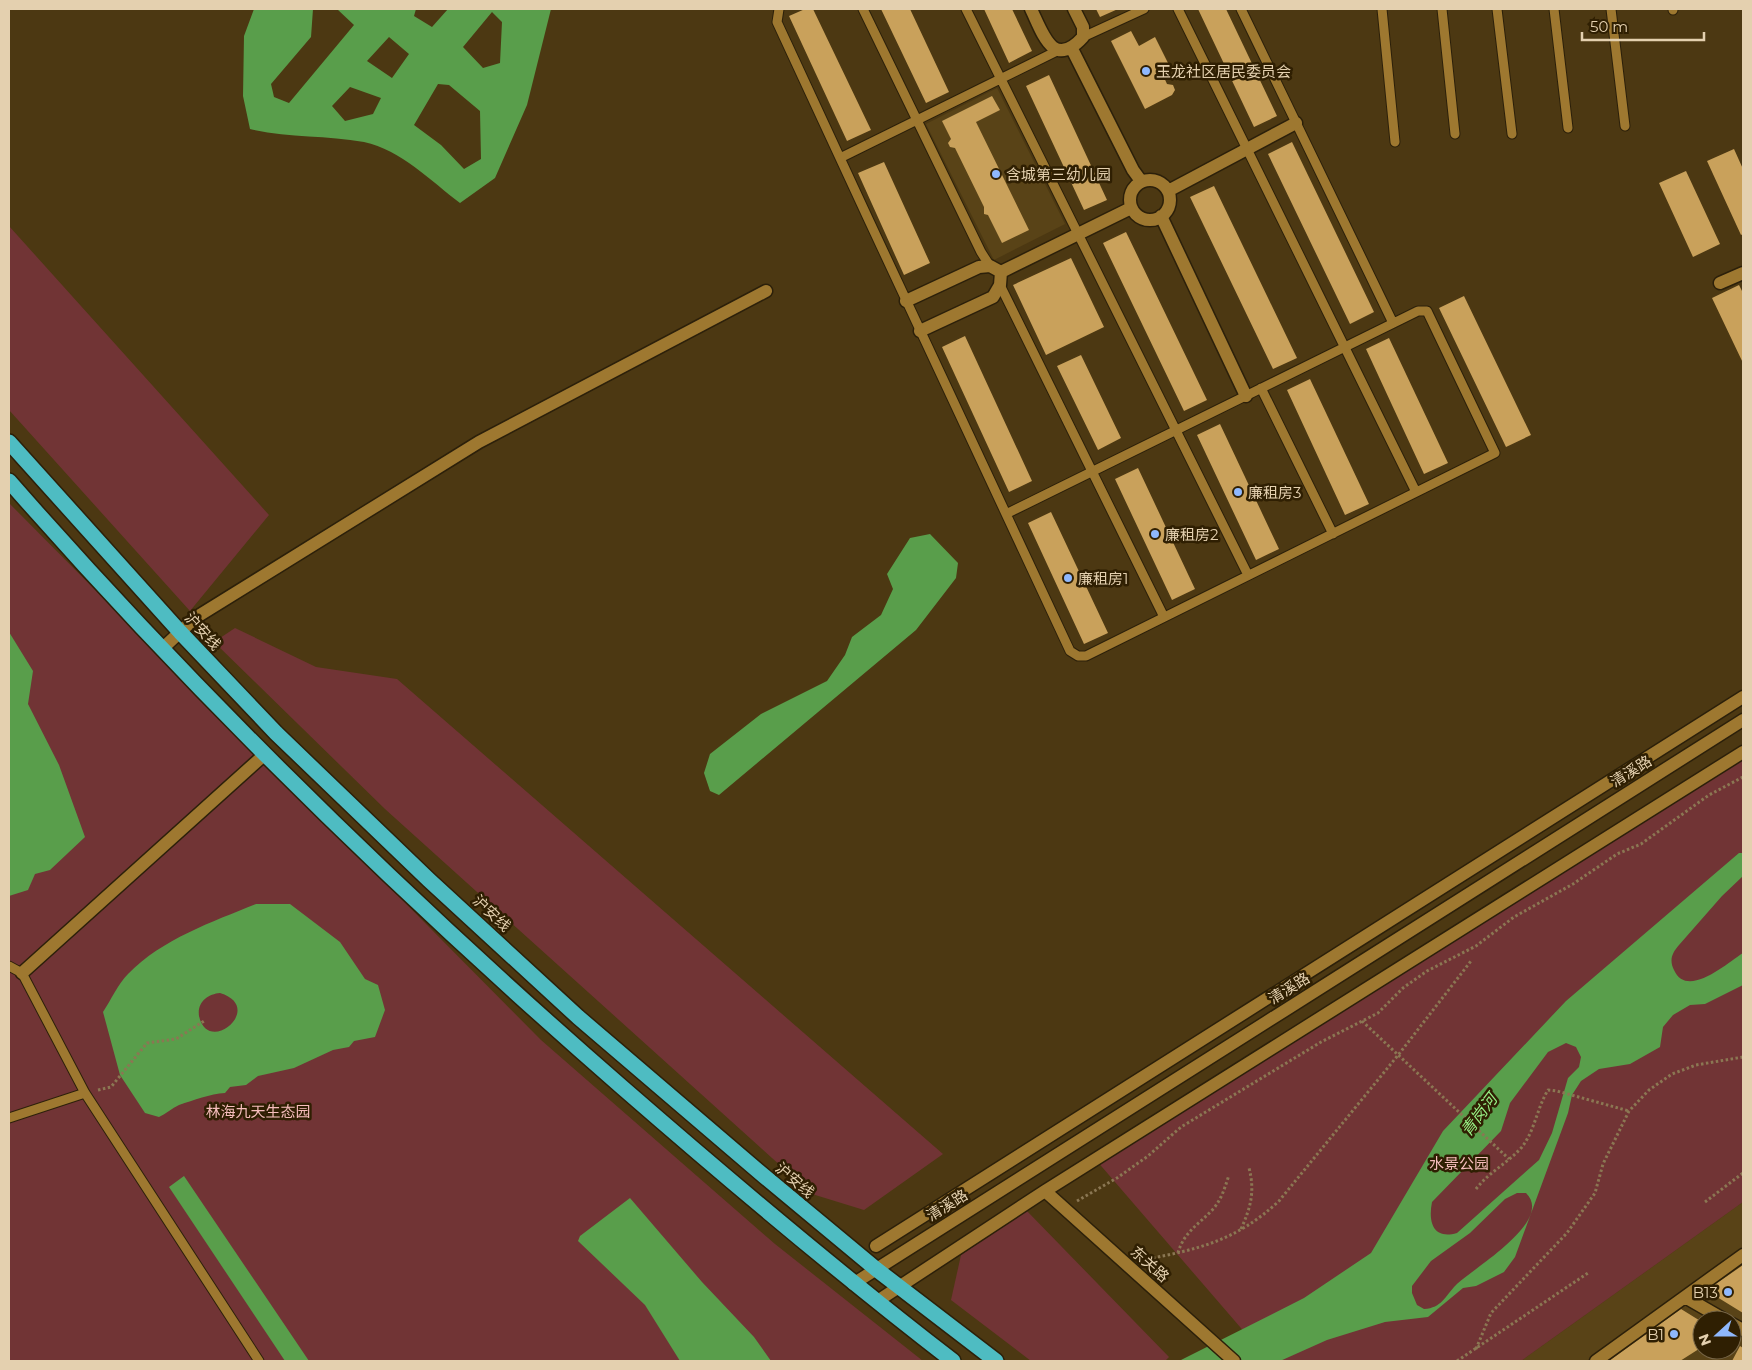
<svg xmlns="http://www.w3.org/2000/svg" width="1752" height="1370" viewBox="0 0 1752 1370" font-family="Montserrat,'Noto Sans SC',sans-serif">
  <rect width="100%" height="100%" fill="#4c3812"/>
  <path fill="#594317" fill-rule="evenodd" d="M997,88l68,136 -71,36 -68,-136z
    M1743,1202v159h-222zM1702,1320h30v30h-30z"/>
  <path fill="#713435" d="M9,226l260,289 -79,96 -181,-201z
    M9,503l532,537 234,204 148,117h-914z
    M235,628l81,39 81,12 546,475 -79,56 -52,-16 -427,-385 -171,-167z
    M1743,752v450l-222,159h-243l-25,-19 -157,-182z
    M1026,1210l143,147 -4,4h-134l-80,-61 10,-45z"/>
  <path fill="#599e4b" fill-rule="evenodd" d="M254,9h59l-2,28 -40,47 3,13 15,6 65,-78 -17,-16h79l-2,7 18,11 16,-18h103l-24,96 -32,73 -35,25c-29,-22 -59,-53 -96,-61 -38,-7 -77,-4 -114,-13l-7,-33 1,-60zM492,12l10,10 -2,41 -17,5 -20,-21zM389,37l20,17 -17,24 -25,-17zM438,84l11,1 31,26 1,48 -17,10 -23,-24 -27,-20zM350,87l31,11 -8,16 -28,7 -13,-15z
    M930,534l28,29 -2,15 -40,52 -197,165 -9,-4 -6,-18 6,-19 51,-40 66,-33 18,-26 7,-18 29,-22 12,-26 -6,-15 23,-36z
    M9,632l24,39 -5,33 31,61 26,72 -35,33 -15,4 -7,16 -19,6z
    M1739,853h4v23l-21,20 -43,49c-7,8 -10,15 -5,25 13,29 52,-6 69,-17v32l-38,19 -15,1 -17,10 -10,12 -3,20 -30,17 -31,5 -18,12 -9,14 -4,18 -53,144 -11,15 -28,14 -13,2 -35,29 -43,5 -58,18 -47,21h-101l125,-63 67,-45 72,-122 123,-130zM1566,1043l10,4 5,10 -2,10 -11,11 -16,55 -13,27 -82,73c-24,7 -29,-11 -25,-31l69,-71 9,-28 38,-51zM1517,1193h9c29,28 -54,76 -70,92 -11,11 -14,23 -32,24l-7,-4 -5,-12v-7l19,-25 39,-28 35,-34z
    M256,904h34l50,38 25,37 13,6 7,25 -10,27 -21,4 -5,6 -16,3 -39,18 -36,8 -12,9 -16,2 -5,6c-15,1 -31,7 -46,12 -7,3 -13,9 -20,12l-14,-4 -25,-38 -17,-63c8,-12 15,-28 25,-38 34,-35 84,-52 128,-70zM220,993c46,14 -12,64 -21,23 -2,-14 9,-22 21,-23z
    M184,1176l125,185h-24l-116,-174z
    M630,1198l72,84 52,55 17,24h-91l-35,-56 -67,-64 2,-5z"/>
  <path fill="#c9a15b" d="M805,9h8l58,121 -24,11 -58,-125z
    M881,9h29l39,83 -23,11z
    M984,9h28l20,42 -23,12z
    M1096,9h22l-18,8z
    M1198,9h28l51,107 -23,11z
    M1131,31l8,15 16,-9 16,32 -9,4 5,11 6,1 2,5 -3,5 -27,14 -34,-68z
    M1049,75l58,125 -23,10 -58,-124z
    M992,96l8,14 -24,12 53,108 -27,13 -14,-28 -4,-1v-7l-29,-59 -5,-1 -2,-4 3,-4 -9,-18z
    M1292,142l82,170 -24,12 -82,-170z
    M1734,149l9,20v65l-2,1 -34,-74z
    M884,162l46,101 -26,12 -46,-102z
    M1686,171l34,73 -27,13 -34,-74z
    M1214,186l83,172 -24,11 -83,-172z
    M1126,232l81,168 -23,11 -81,-168z
    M1071,258l33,69 -58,28 -33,-70z
    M1739,285l4,8v70l-31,-65z
    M1464,296l67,139 -25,12 -67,-139z
    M965,336l67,145 -23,11 -67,-145z
    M1389,338l59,125 -24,11 -58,-125z
    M1081,355l40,83 -23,12 -41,-84z
    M1310,379l59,125 -24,11 -58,-125z
    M1220,424l59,125 -23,11 -59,-125z
    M1138,468l57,121 -23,11 -57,-121z
    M1051,512l57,121 -24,11 -56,-121z
    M1743,1265v48l-26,-16 -7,-9z
    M1681,1309l21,13v25l-22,14h-71z
    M1740,1346l3,2v13h-11z"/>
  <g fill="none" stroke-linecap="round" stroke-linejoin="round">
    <defs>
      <path id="lane" d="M779,9l-2,13c97,210 195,420 293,629l8,5h8l409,-203 -68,-142h-9l-412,203
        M863,9l118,243 9,14
        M966,9l282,566
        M1178,9l238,483
        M1241,9l152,314
        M1382,9l13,133
        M1442,9l13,125
        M1497,9l15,125
        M1554,9l14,119
        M1611,9l14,117
        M1673,9v1
        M1083,37l61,-28
        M840,158l219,-108
        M1000,285l164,332
        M1261,388l72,146
        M9,966l13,7 63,120 174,268
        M9,1118l76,-25"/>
      <path id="street" d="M1031,9c12,25 22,61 52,28v-10l-9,-18
        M1072,49l61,121 8,11
        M1130 200a20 20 0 1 1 40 0a20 20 0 1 1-40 0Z
        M1168,191l128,-68
        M1161,216l85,180
        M1001,272l130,-64
        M1720,283l23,-10
        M906,301l73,-34 11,-1 11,6 -1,13 -7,12 -73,34
        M163,648l32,-30 284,-176 287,-151
        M876,1246l867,-549
        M1685,1297l40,23
        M1732,1324l11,6
        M1596,1361l147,-106"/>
      <path id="secondary" d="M22,973l242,-218
        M1045,1191l189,170
        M853,1284l890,-564
        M876,1302l169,-111 698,-439"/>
      <path id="highway" d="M9,442l171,190 96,101 153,147 149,137 186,159 112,93 120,92
        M9,481c190,217 397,418 614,607 108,94 217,186 330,273"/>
    </defs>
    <use href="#lane" stroke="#2c200a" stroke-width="11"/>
    <use href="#street" stroke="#2c200a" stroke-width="15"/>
    <use href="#secondary" stroke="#2c200a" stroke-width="15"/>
    <use href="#highway" stroke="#2c200a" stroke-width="18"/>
    <path stroke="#8b7753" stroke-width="3" stroke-dasharray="2.5 2.5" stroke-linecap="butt" d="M1362,1021l147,138
      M98,1090l13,-3 36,-44 29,-4 28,-18
      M1476,1189c13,-17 32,-26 46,-42 13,-17 15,-39 26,-57l9,1 72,20
      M1077,1201l40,-23 31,-22 33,-29 140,-85 57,-29 25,-25 24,-17 49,-25 38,-29 59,-33 44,-30 24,-10 68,-49 34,-18
      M1705,1202l38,-29
      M1241,1229c10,-22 14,-38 8,-61
      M1178,1253c6,-22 22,-29 36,-45 8,-10 11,-21 15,-33
      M1143,1260c56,-11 93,-19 136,-59l120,-147 72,-93
      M1476,1349l15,-36 76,-80 28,-40 8,-29 26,-53 20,-21 23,-16 24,-9 47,-8
      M1457,1361l131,-88"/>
    <use href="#lane" stroke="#9e7830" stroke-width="9"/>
    <use href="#street" stroke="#9e7830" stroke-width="12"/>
    <use href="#secondary" stroke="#9e7830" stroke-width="12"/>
    <use href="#highway" stroke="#4ebcc2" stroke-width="15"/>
  </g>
  <g fill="#8fb8fd" stroke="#2f1f02" stroke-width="2">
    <circle cx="1146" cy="71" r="5"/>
    <circle cx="996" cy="174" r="5"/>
    <circle cx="1238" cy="492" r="5"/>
    <circle cx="1155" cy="534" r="5"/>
    <circle cx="1068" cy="578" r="5"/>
    <circle cx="1728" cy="1292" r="5"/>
    <circle cx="1674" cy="1334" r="5"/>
  </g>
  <g text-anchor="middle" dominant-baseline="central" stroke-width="5" stroke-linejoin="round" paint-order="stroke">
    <g font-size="15" fill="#e4d0af" stroke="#2f1f02" text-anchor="start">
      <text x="1156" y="71">玉龙社区居民委员会</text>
      <text x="1006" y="174">含城第三幼儿园</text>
      <text x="1248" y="492">廉租房3</text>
      <text x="1165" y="534">廉租房2</text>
      <text x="1078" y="578">廉租房1</text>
      <text x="1718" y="1292" text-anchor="end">B13</text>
      <text x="1664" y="1334" text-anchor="end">B1</text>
    </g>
    <g font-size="15" fill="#e4d0af" stroke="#2f1f02">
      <text transform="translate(203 631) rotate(47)">沪安线</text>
      <text transform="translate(1631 771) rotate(-32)">清溪路</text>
      <text transform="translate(492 913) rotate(43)">沪安线</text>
      <text transform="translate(1289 988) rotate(-32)">清溪路</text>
      <text transform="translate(795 1180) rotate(40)">沪安线</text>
      <text transform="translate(947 1205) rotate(-32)">清溪路</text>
      <text transform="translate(1150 1264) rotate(42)">东关路</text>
    </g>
    <g font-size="15" fill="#f6bdbc" stroke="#2f1f02">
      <text x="258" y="1111">林海九天生态园</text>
      <text x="1459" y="1163">水景公园</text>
    </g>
    <g font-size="16" font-style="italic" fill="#97f085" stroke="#2f1f02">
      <text transform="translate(1479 1115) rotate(-53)">青岗河</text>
    </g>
  </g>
  <rect width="1752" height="1370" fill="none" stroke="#e4d0af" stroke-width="20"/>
  <g transform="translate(1717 1335) rotate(249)"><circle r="24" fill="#2f1f02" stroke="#776647"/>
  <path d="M0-4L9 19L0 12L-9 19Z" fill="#8fb8fd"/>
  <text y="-8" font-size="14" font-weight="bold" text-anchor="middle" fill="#e4d0af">N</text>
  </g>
  <path d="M1582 32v8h122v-8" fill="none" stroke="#e4d0af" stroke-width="2.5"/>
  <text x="1590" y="32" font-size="15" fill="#e4d0af" stroke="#2f1f02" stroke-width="4" paint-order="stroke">50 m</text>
</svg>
